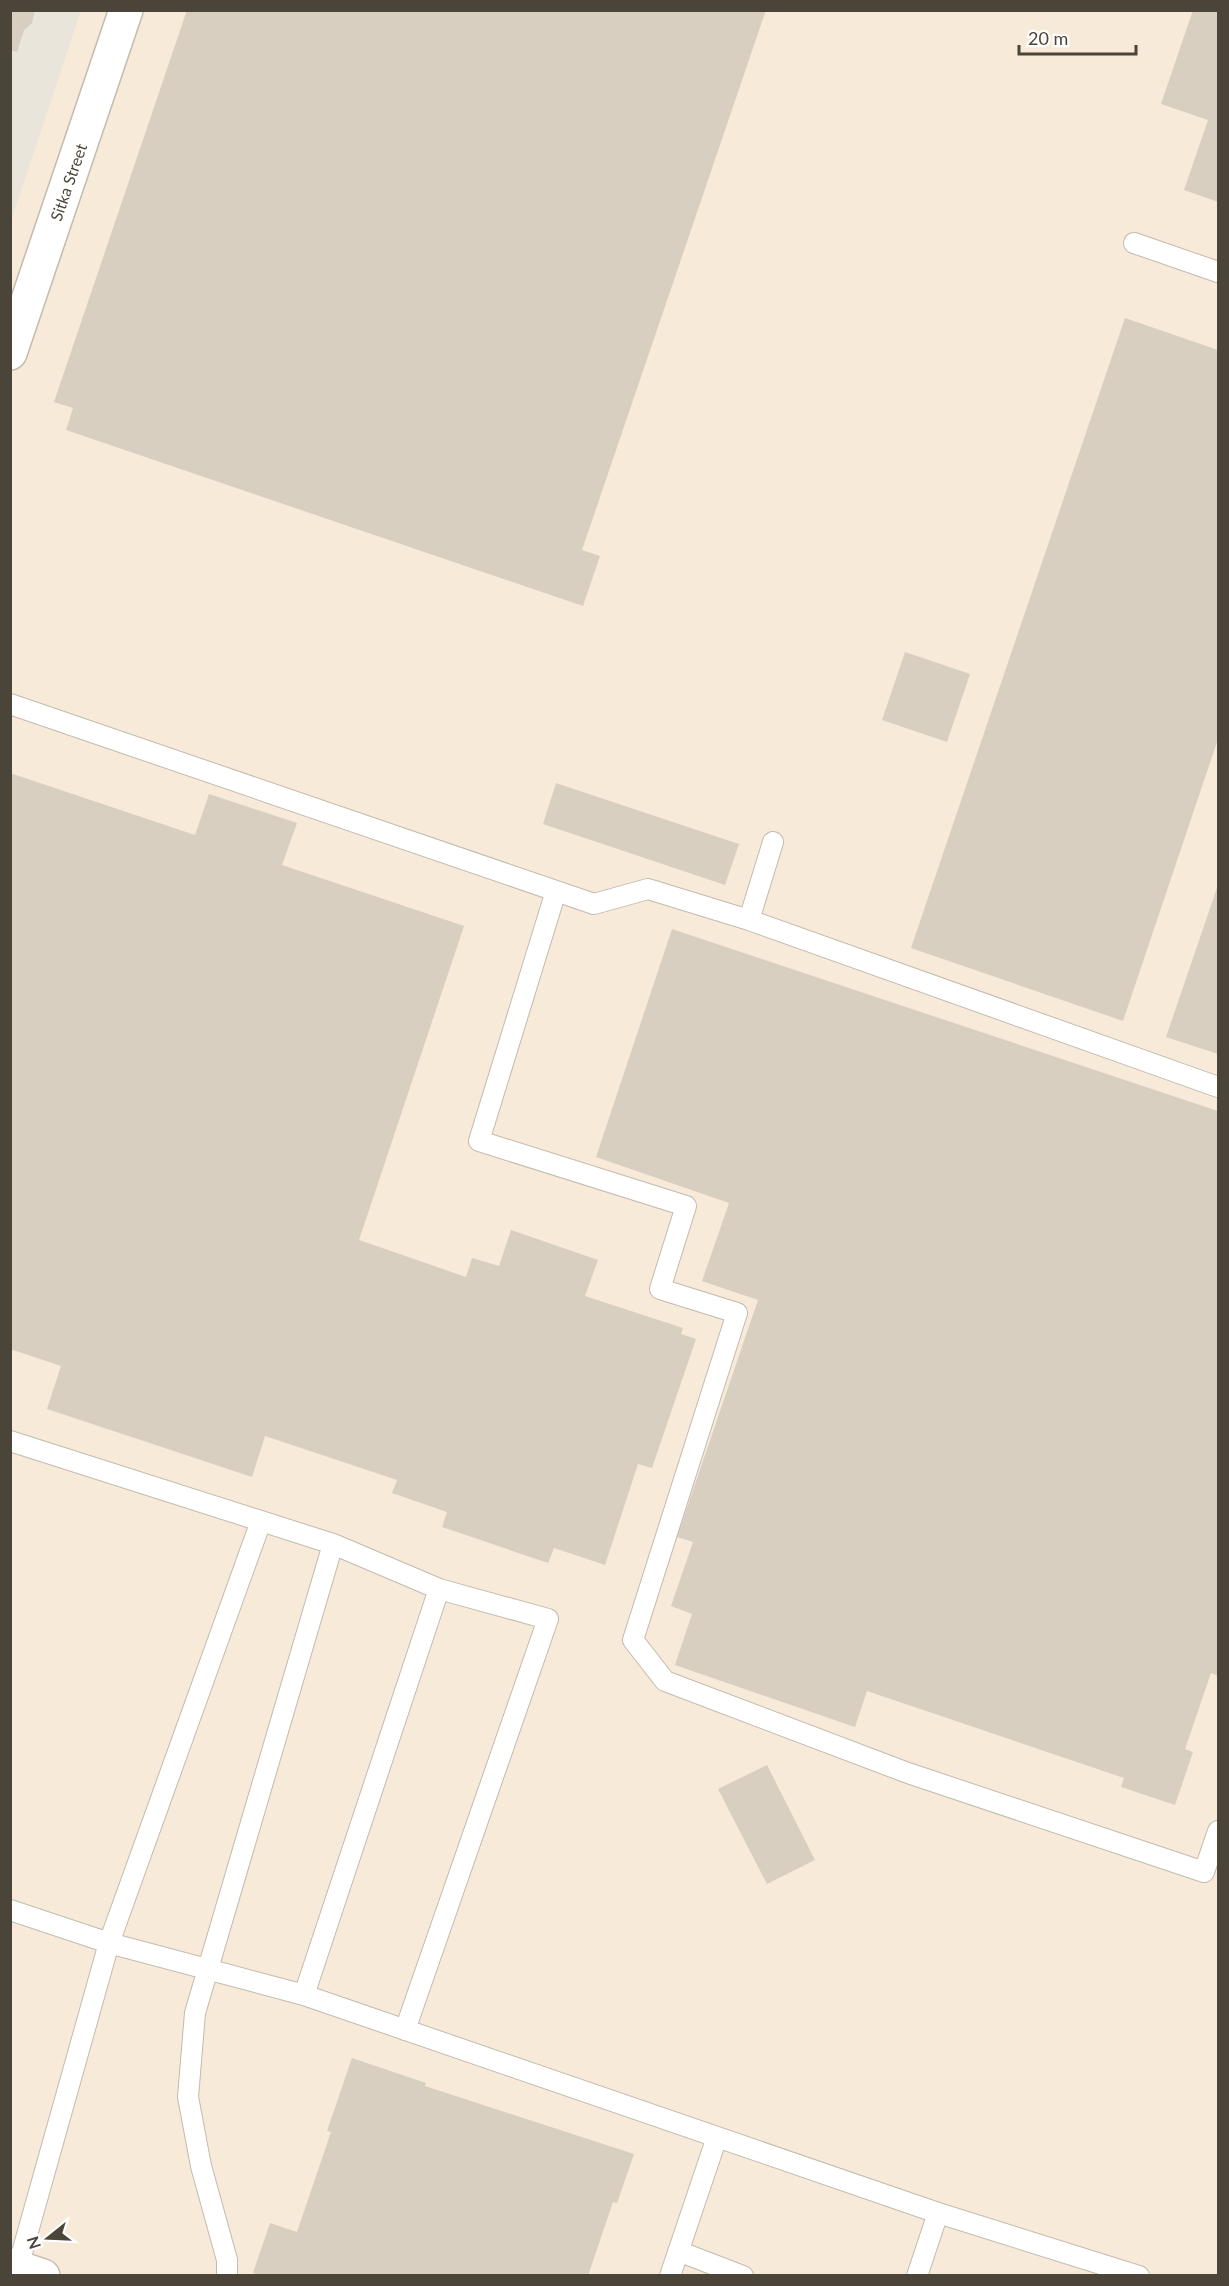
<svg xmlns="http://www.w3.org/2000/svg" width="1229" height="2286" viewBox="0 0 1229 2286" font-family="Lato,sans-serif">
  <rect width="100%" height="100%" fill="#f6f3ec"/>
  <path fill="#eae5da" d="M11,11h70l-70,213z"/>
  <path fill="#f7ead8" d="M81,11h1137v2264l-1207,1 -1,-2052z"/>
  <path fill="#d8cfc1" d="M10,10h25l-3,13 -8,7 -7,22 -7,-2z
    M187,10h579l-184,540 18,6 -17,50 -517,-176 7,-22 -19,-6z
    M1193,10h25v192l-34,-12 24,-70 -47,-16z
    M1125,318l93,32v389l-95,282 -212,-73z
    M905,652l65,22 -23,68 -65,-22z
    M10,773l185,62 14,-41 88,29 -15,42 182,61 -105,314 107,37 6,-19 27,8 12,-36 87,30 -13,36 98,32 -2,6 15,5 -44,129 -14,-4 -33,101 -51,-17 -6,15 -106,-36 5,-15 -55,-19 5,-13 -132,-44 -13,41 -205,-68 14,-43 -51,-17z
    M556,783l183,61 -14,41 -182,-61z
    M1218,885v169l-52,-17z
    M672,929l546,182v565l-7,-3 -26,76 8,3 -18,53 -54,-18 3,-9 -257,-87 -12,36 -180,-62 17,-51 -21,-8 22,-64 -16,-5 81,-237 -56,-19 27,-78 -133,-46z
    M767,1765l48,95 -48,24 -49,-95z
    M352,2058l74,25 -1,3 209,68 -17,49 -4,-1 -25,74h-327l-8,-3 17,-50 27,9 34,-100 -4,-1z"/>
  <g fill="none" stroke-linecap="round" stroke-linejoin="round">
    <defs>
      <path id="lane" d="M1134,243l84,29
        M10,704l584,200 54,-15 101,31 24,-78
        M556,891l-77,250 207,65 -26,83 77,24 -104,327 32,41 243,92 296,99 14,-41
        M749,920l469,167
        M10,1441l323,103 106,45 -135,406
        M10,1910l99,33 195,52 634,218
        M405,2030l143,-411 -109,-30
        M678,2251l65,25
        M18,2267l91,-324 152,-422
        M227,2276v-16l-26,-94 -13,-69 7,-84 138,-469
        M670,2276l47,-139
        M917,2276l21,-63 201,63"/>
      <path id="street" d="M10,353l116,-343
        M10,2265l33,11"/>
    </defs>
    <use href="#lane" stroke="#c2bbae" stroke-width="22"/>
    <use href="#street" stroke="#c2bbae" stroke-width="36"/>
    <use href="#lane" stroke="#fff" stroke-width="20"/>
    <use href="#street" stroke="#fff" stroke-width="33"/>
  </g>
  <g text-anchor="middle" dominant-baseline="central" stroke-width="5" stroke-linejoin="round" paint-order="stroke">
    <g font-size="16" fill="#4b4439" stroke="#fff">
      <text transform="translate(68 182) rotate(-71)">Sitka Street</text>
    </g>
  </g>
  <rect width="1229" height="2286" fill="none" stroke="#4b4439" stroke-width="24"/>
  <g transform="translate(48 2238) rotate(252)" stroke="#ffffff" stroke-width="4.5" paint-order="stroke">
  <path d="M0-4.5L10 22L0 15L-10 22Z" fill="#4b4439"/>
  <text y="-9" font-size="16" font-weight="bold" text-anchor="middle" fill="#4b4439">N</text>
  </g>
  <path d="M1019 45v9h117v-9" fill="none" stroke="#4b4439" stroke-width="3"/>
  <text x="1028" y="45" font-size="18" fill="#4b4439" stroke="#ffffff" stroke-width="4.5" paint-order="stroke">20 m</text>
</svg>
